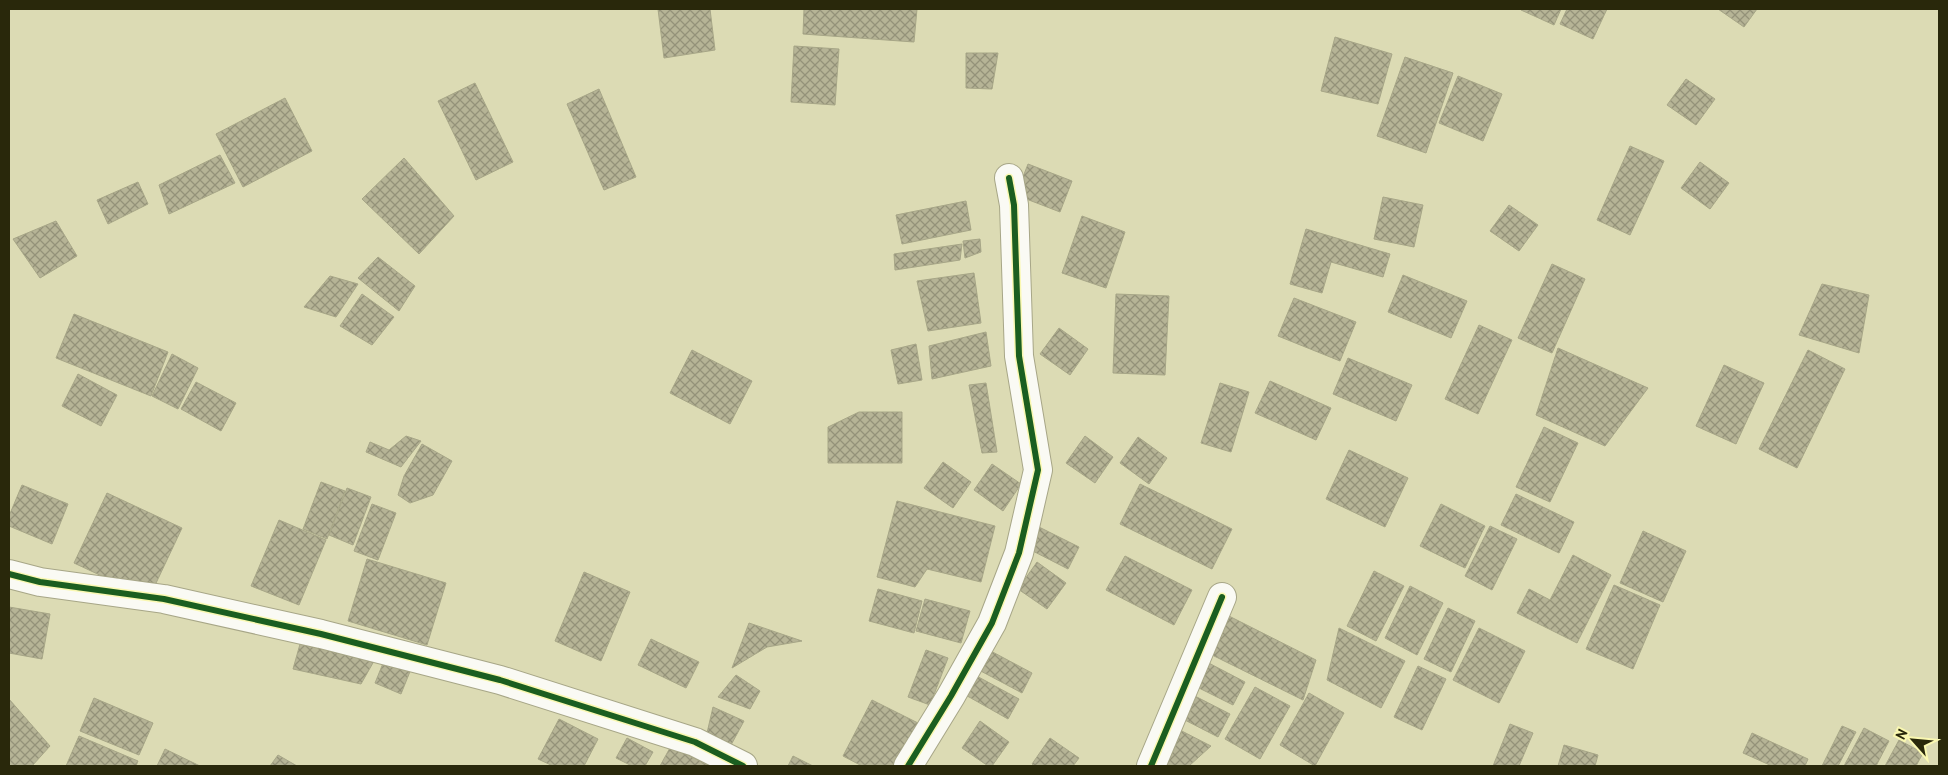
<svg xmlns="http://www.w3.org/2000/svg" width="1948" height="775" viewBox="0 0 1948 775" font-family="'PT Sans',sans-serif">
  <defs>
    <pattern id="building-cross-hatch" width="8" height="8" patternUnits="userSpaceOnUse" patternTransform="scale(1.25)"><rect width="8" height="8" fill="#b6b496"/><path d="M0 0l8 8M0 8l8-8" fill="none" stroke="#949279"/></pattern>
  </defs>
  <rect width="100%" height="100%" fill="#dcdbb4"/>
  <path fill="url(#building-cross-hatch)" stroke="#a7a687" d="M658,9h52l5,41 -51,8z
    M804,9h113l-3,33 -111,-8z
    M1521,9h40l-7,16 -33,-15z
    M1567,9h40l-14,30 -33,-15z
    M1718,9h39l-13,18z
    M1335,37l57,17 -14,50 -57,-13z
    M794,46l45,3 -4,56 -44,-3z
    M966,53h32l-6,36 -26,-1z
    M1405,57l48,16 -27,80 -49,-17z
    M1458,76l44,18 -19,47 -44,-18z
    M1686,79l29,20 -19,26 -29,-20z
    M475,83l38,79 -37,18 -38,-79z
    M599,89l37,88 -32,13 -37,-86z
    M285,98l27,53 -69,36 -27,-53z
    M1630,146l34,15 -34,74 -33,-15z
    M220,155l15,28 -66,31 -10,-29z
    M404,158l50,58 -35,38 -57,-55z
    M1700,162l29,21 -19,26 -29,-21z
    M1028,164l44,17 -12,31 -44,-17z
    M138,182l10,22 -40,20 -11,-24z
    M1383,197l40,8 -9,42 -40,-8z
    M966,201l5,29 -69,14 -6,-29z
    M1509,205l29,20 -19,26 -29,-20z
    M1082,216l43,16 -19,56 -44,-15z
    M56,221l21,35 -37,22 -27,-39z
    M1306,229l84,25 -7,23 -52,-15 -9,31 -32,-9z
    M980,239l1,13 -16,6 -2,-17z
    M962,244l-2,16 -65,10 -1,-16z
    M378,257l37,29 -16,25 -41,-33z
    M1552,264l33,15 -33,74 -34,-15z
    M974,273l7,50 -53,8 -11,-50z
    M1403,275l64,26 -16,37 -63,-26z
    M330,276l28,8 -22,33 -32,-10z
    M1822,284l47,11 -10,58 -60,-18z
    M362,294l32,23 -22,28 -32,-19z
    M1116,294l53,2 -4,79 -52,-2z
    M1294,298l62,24 -16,39 -62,-25z
    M74,314l94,38 -17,44 -95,-38z
    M1479,325l33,15 -34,74 -33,-15z
    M1059,328l29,21 -18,26 -30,-21z
    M986,332l5,34 -59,13 -3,-33z
    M916,344l6,36 -24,4 -7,-34z
    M1558,348l90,40 -43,58 -69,-31z
    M692,350l60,31 -22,43 -60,-31z
    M1808,350l37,19 -48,99 -38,-19z
    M172,354l26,14 -20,41 -26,-13z
    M1348,358l64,27 -16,36 -63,-27z
    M1724,365l40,18 -28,61 -40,-18z
    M78,374l39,21 -16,31 -39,-20z
    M1270,381l61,27 -15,32 -61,-27z
    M196,382l40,21 -15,28 -40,-22z
    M986,383l11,69 -15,1 -13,-68z
    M1220,383l29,9 -18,60 -30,-9z
    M859,412h43v51h-74v-36z
    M1544,427l34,16 -28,59 -34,-15z
    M406,436l15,5 -20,26 -35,-15 4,-10 19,8z
    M1085,436l28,21 -18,26 -29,-20z
    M1138,437l29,21 -18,26 -29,-21z
    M422,444l30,17 -19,34 -23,8 -12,-8 6,-19z
    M1349,450l59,28 -23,49 -59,-28z
    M943,462l28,20 -18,26 -29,-20z
    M992,464l29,20 -18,27 -29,-21z
    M321,482l24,9 -18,48 -24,-10z
    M1140,484l92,45 -20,40 -92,-45z
    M22,485l46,19 -16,40 -43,-18v-10z
    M347,488l24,9 -18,48 -24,-10z
    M107,493l75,35 -33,70 -75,-35z
    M1516,494l58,28 -15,31 -58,-28z
    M897,501l98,25 -14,56 -54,-13 -12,18 -38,-10z
    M372,504l24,9 -18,47 -24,-9z
    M1441,504l44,22 -20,42 -45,-22z
    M279,520l47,20 -27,65 -48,-19z
    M1035,525l44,22 -11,22 -43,-22z
    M1490,526l27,13 -25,51 -27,-14z
    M1643,531l43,20 -23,51 -43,-19z
    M1573,555l38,20 -34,68 -60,-30 12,-24 21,11z
    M1125,556l67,34 -18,35 -68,-35z
    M367,559l79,24 -19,62 -79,-24z
    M1037,562l29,21 -19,26 -29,-20z
    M1374,571l30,15 -28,55 -29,-15z
    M584,572l46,20 -29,69 -46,-20z
    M1614,585l46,20 -27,64 -47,-20z
    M1410,586l33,17 -26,52 -32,-17z
    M878,589l44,12 -8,32 -45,-12z
    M925,599l45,12 -9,32 -45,-12z
    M9,607l41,7 -8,45 -33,-6z
    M1448,608l27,13 -24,51 -27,-13z
    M1221,612l95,48 -13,40 -95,-47z
    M749,623l53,18 -35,6 -35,21z
    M1339,628l66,33 -24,47 -54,-28z
    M1479,628l46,23 -26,52 -46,-23z
    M302,637l76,17 -17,30 -68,-15z
    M651,639l48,23 -13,26 -48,-23z
    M987,649l45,24 -10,20 -45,-24z
    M926,650l22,8 -18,47 -22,-8z
    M386,656l29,3 -14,35 -26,-11z
    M1203,660l42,22 -12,23 -42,-21z
    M1418,666l28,13 -24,51 -28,-13z
    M973,674l46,25 -11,20 -46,-26z
    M736,675l24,16 -10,18 -32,-12z
    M1255,687l35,19 -30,53 -35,-20z
    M1189,693l41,21 -12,23 -41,-21z
    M1309,693l35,20 -29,53 -35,-21z
    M94,698l59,25 -14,32 -59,-24z
    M9,699l41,47 -18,20h-23z
    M872,700l46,23 -22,43h-34l-19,-10z
    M713,707l31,14 -13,24 -24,-12z
    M559,719l39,20 -14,27h-31l-15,-7z
    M980,721l29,21 -17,24h-4l-26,-18z
    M1510,724l23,9 -14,33h-26z
    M1842,726l14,6 -18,34h-16z
    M1174,727l37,19 -22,20h-35z
    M1864,728l25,13 -13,25h-32z
    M1752,733l56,26 -3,7h-33l-29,-13z
    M79,736l59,25 -2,5h-70z
    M627,738l26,14 -8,14h-13l-16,-8z
    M1050,738l29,20 -6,8h-38l-3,-2z
    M1899,740l24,13 -7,13h-31z
    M1564,745l34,10 -3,11h-37z
    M671,746l38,20h-49z
    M165,749l35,17h-43z
    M278,755l19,11h-27z
    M793,756l20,10h-25z"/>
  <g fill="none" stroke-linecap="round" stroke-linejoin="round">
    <defs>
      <path id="street" d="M9,574l31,8 124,17 157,35 179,46 195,62 48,24
        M908,766l43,-70 41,-73 27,-70 19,-83 -19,-114 -5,-151 -5,-27
        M1151,766l71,-169"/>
    </defs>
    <use href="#street" stroke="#a7a687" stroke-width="30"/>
    <use href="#street" stroke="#fafaf4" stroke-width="28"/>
    <defs>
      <path id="cycleway" d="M9,574l31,8 124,17 157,35 179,46 195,62 48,24
        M908,766l43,-70 41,-73 27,-70 19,-83 -19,-114 -5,-151 -5,-27
        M1151,766l71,-169"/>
    </defs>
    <use href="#cycleway" stroke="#faf8b1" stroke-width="9"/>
    <use href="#cycleway" stroke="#1b5e20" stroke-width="6"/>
  </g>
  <rect width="1948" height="775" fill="none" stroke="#29280b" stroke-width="20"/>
  <g transform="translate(1913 740) rotate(297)" stroke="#faf8b1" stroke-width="4" paint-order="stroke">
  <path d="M0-4L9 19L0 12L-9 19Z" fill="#29280b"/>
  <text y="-8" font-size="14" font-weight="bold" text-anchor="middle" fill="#29280b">N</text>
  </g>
</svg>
